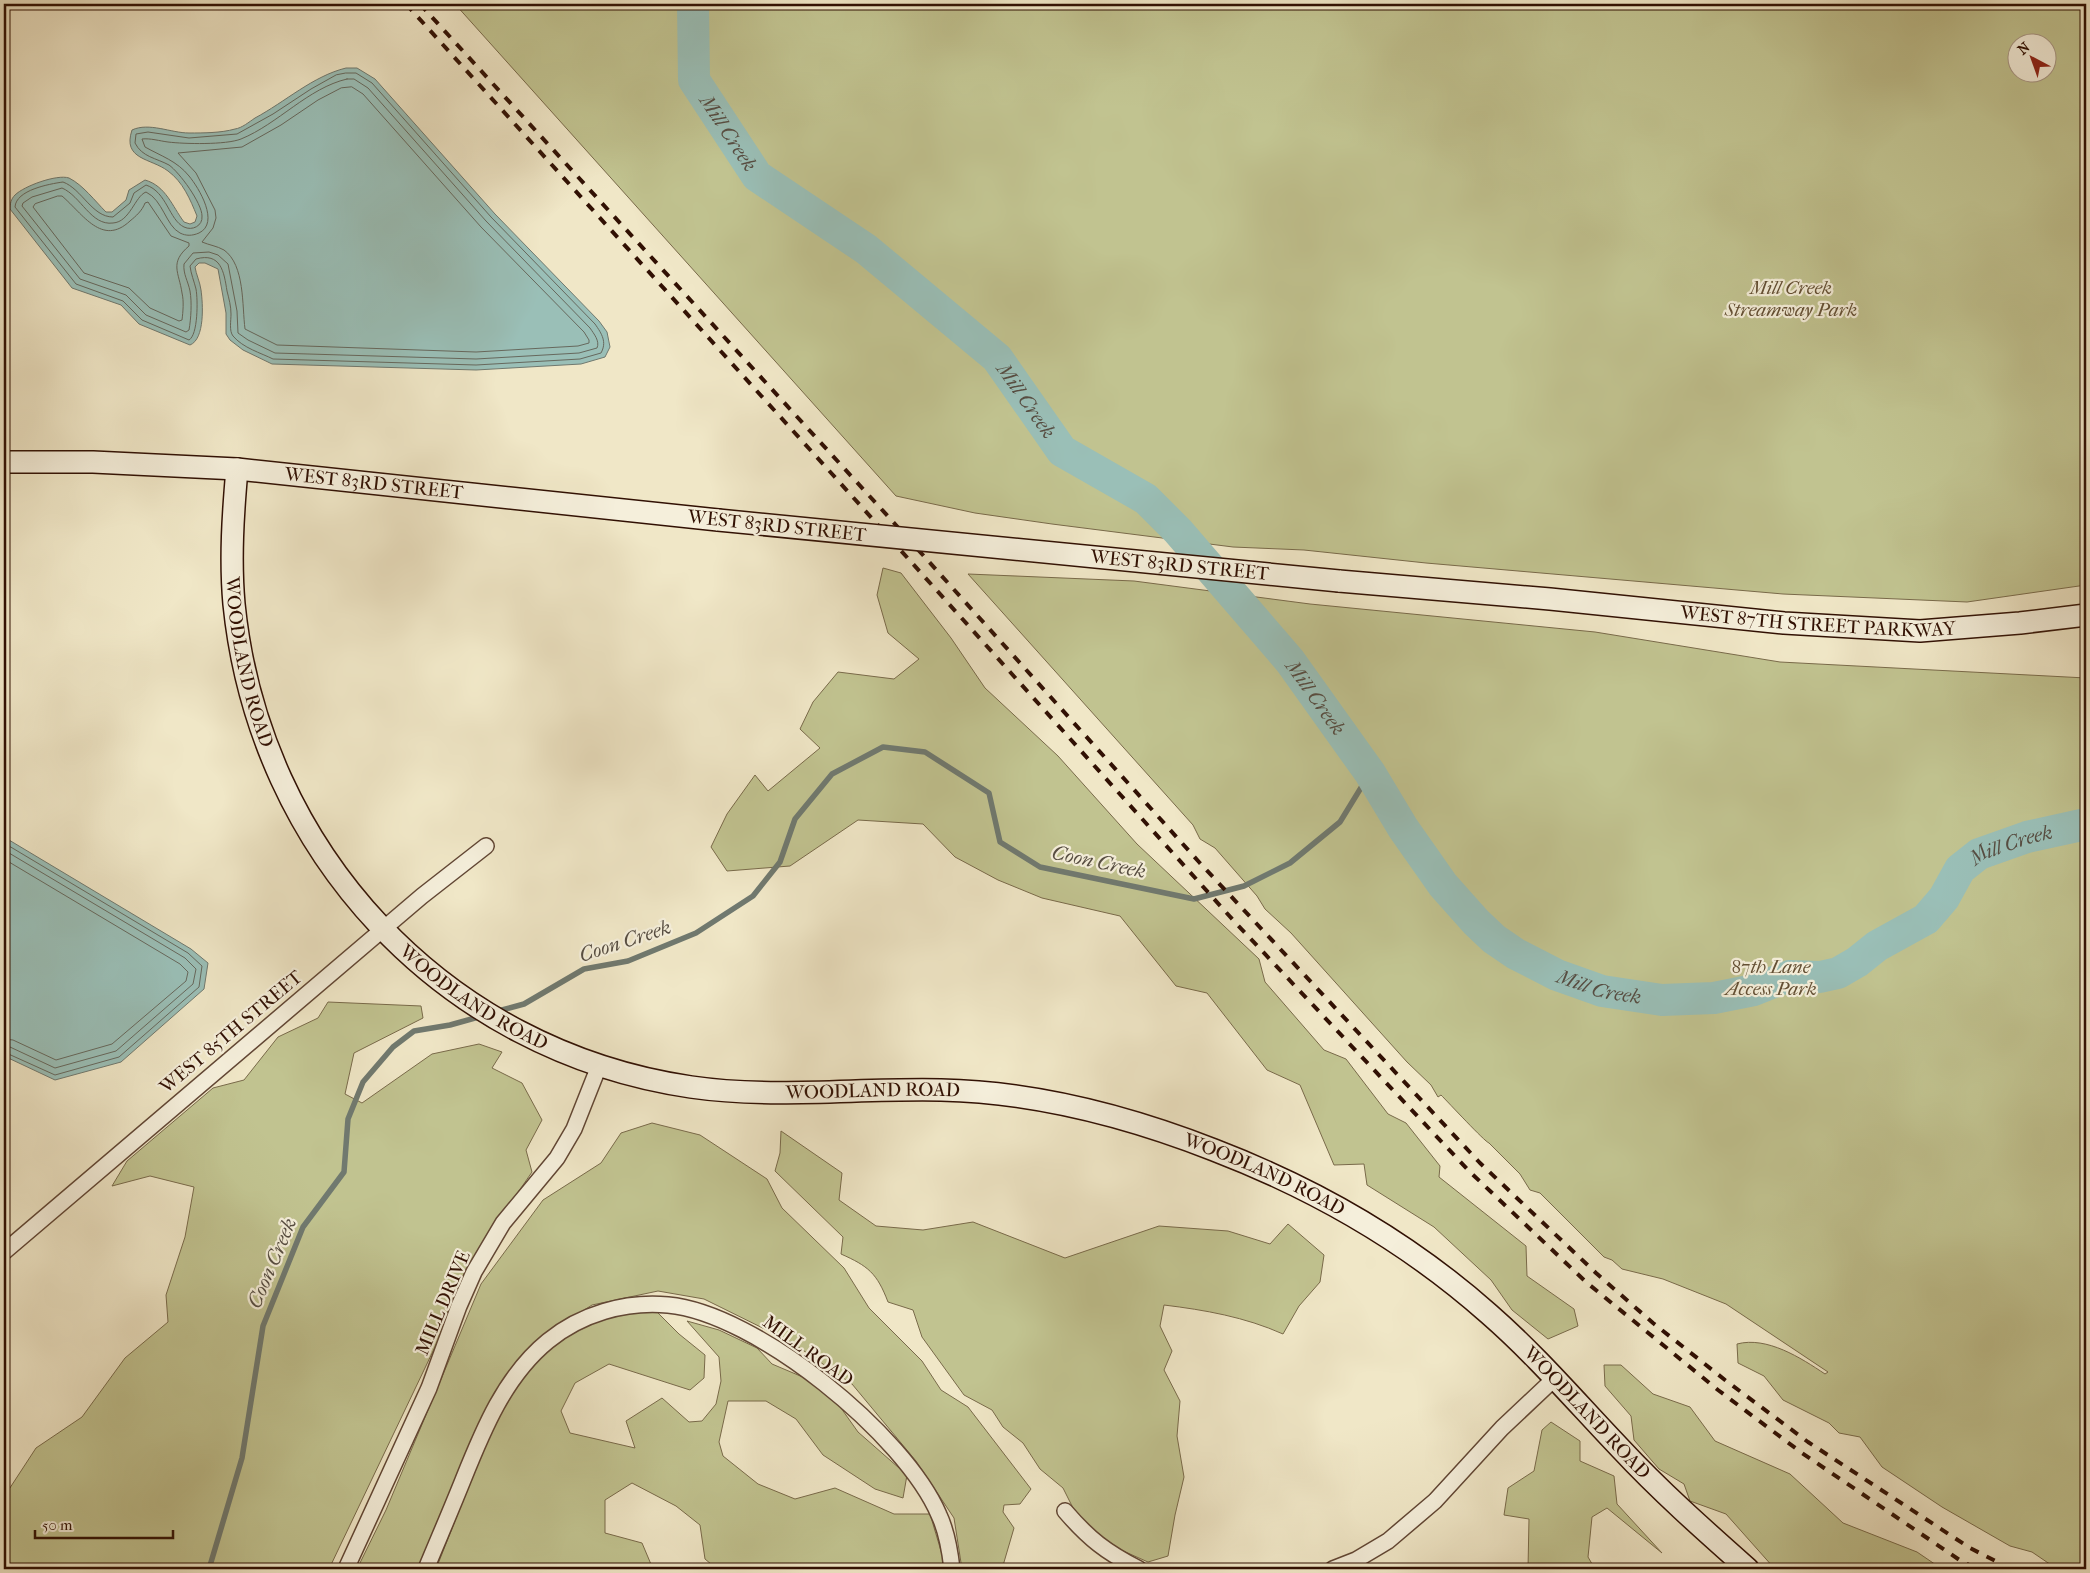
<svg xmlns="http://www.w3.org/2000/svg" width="2090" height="1573" viewBox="0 0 2090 1573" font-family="'IM FELL French Canon',serif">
  <rect width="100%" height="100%" fill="#f0e7c7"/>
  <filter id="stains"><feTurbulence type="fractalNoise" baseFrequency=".004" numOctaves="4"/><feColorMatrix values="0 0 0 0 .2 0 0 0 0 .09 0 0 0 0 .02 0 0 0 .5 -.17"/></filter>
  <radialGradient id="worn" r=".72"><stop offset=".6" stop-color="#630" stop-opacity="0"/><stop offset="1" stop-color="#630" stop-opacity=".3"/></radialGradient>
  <path fill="#c1c390" stroke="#796a4a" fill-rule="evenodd" d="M455,4h1631v581l-119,17 -184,-8 -357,-31 -122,-13 -71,-3 -181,-23 -77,-11 -79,-17zM2018,42h30v30h-30z
    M883,568l18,5 50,65 34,50 73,68 79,88 122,115 6,23 59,68 22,9 42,55 18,9 34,43 -1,11 87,69 1,30 47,33 4,17 -30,13 -36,-29 -21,-30 -57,-53 -67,-42 -3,-21 -30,1 -34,-80 -33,-15 -60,-77 -31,-7 -56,-70 -78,-18 -44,-18 -43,-23 -32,-33 -65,-4 -68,46 -63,5 -16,-24 16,-33 28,-39 13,16 52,-43 -20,-19 13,-27 25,-30 56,7 25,-20 -31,-26 -11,-38z
    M968,574l166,7 176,23 285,28 185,30 306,16v891h-29l-25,-17 -22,-6 -68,-39 -60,-40 -22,-30 -21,-4 -10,-10 -46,-23 -19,-24 -26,-13 -1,-19c30,-8 64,14 88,30l3,-2 -102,-68 -63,-25 -41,-10 -10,-9 -8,-3 -64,-64 -10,-3 -10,-16 -31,-31c-4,-1 -41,-41 -48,-48l-3,2 -7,-12 -24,-23 -116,-129 -26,-24 -8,-13 -42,-48 -15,-9 -7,-14z
    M328,1002l93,4 2,12 -69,35 -9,41 17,9 70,-49 47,-10 23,8 -10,16 30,15 20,37 -16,30 6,22 -44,64 -159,333h-325v-72l32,-49 46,-31 43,-59 43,-36 -2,-27 19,-58 9,-50 -44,-11 -38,10 15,-25 86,-73 31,-8 34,-43 40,-19z
    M652,1123l48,12 67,44 15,29 62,60 25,40 53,53 19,29 27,17 63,82 -11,15 -16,1 -1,7 11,16 -12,41h-40l-8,-51 -38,-57 -64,-77 -61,-42 -87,-43 -46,-8 -66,14 -54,35 -56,79 -63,150h-62l29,-59 95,-226 62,-84 58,-37 20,-30z
    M781,1131l61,42 -3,27 37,26 47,4 50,-8 92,36 94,-32 69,5 42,13 18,-20 36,31 -4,27 -21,24 -16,28c-38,-17 -78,-24 -119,-29l-4,21 12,25 -8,19 16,31 -3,35 7,41 -9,38 -7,41 -20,6 -36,-16 -36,-32 -13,-26 -23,-19 -17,-26 -20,-16 -11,-17 -28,-15 -42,-58 -9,-27 -25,-8c-11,-29 -20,-36 -47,-48l2,-17 -68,-66 5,-18z
    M655,1310l24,24 26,21 -1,23 -14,12 -81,-26 -34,19 -14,28 9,22 65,15 -9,-27 36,-23 27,24 13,-1 14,-17 5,-23 -2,-24 -32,-36 32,9 38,18 15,16 33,14 31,23 22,31 49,43 -4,23 -28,-9 -52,-34 -27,-36 -30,-18h-38l-9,41 4,14 35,28 37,15 40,-11 59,26h36l14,47v8h-227l-12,-10 -5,-34 -24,-19 -44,-23 -27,17v33l37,10 11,26h-217l60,-152 29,-44 21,-25 33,-21 39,-14z
    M1604,1365h17l32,29 37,13 25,34 75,33 53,49 74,29 25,17 -168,-1 -48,-54 -36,-13 -6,-17 -25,-15 -25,-29 -3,-24 -26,-30z
    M1551,1422l29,19v20l34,15 3,28 45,49 -55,-45 -15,9 -4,40 7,12h-67l1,-50 -25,-4 4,-27 26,-17 8,-41z"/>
  <path fill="#9abfb7" stroke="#70796f" d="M346,68h11l18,11 120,135 104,107 8,11 3,15 -5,10 -24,7 -105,6 -204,-6 -29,-14 -13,-10 -4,-6v-21l-8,-44 -13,-6h-6l-4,4c1,7 5,15 6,23 2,14 4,49 -11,55l-51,-21 -18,-19 -49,-17 -62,-79c0,-5 1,-10 5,-14 9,-9 42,-21 54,-17 14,7 26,23 37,34h6l14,-12 3,-10 16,-10c21,6 27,26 39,42l6,2 5,-2 2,-6c-7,-17 -14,-34 -29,-45 -17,-13 -46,-11 -36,-41 17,-8 39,3 57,3 14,0 32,0 46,-4 7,-1 14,-7 20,-11 30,-16 58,-42 91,-50z
    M4,837l187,112 17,14 -4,26 -83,73 -66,18 -51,-24z"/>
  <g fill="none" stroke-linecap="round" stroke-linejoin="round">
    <path stroke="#66685d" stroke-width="1" d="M346,73h10l16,10 119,134 104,107c7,10 12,18 6,29l-21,6 -104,6 -203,-6c-12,-6 -30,-11 -40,-23 -4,-5 -2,-15 -2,-22 0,-8 -2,-15 -4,-23 -3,-19 -6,-39 -31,-32l-6,7c1,8 4,15 6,23 2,11 2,46 -7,51l-47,-20 -19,-19 -47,-17 -61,-77c1,-17 34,-23 48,-25 19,7 29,35 50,35l17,-14 4,-10 12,-8c21,7 23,35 38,42 8,4 19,-1 18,-11 0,-13 -23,-44 -33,-51 -13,-7 -27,-8 -34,-22l1,-9 12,-2 41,6 48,-4 36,-20 38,-25 25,-14z
      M347,79h7l14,9 118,133 104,107c4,6 10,13 7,20l-18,5 -103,6 -201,-6 -27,-13 -10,-7 -1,-22 -9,-47 -10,-9 -9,-3 -16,1 -9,11c-1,10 4,17 6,27 2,11 1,28 -1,39l-3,2 -40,-17 -20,-20 -46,-16 -58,-73 1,-3 9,-6 30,-9c19,8 29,38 51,35 17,-1 22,-27 33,-31 17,8 20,34 34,41 6,3 12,3 19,0 21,-10 0,-45 -10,-57 -12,-15 -28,-20 -44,-29l-3,-8c8,-1 18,2 26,3 16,2 58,3 73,-3 37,-15 67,-51 106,-60z
      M352,87l11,7 118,133 103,105 5,8v3l-11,3 -102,6 -199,-7 -32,-16c-3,-23 0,-64 -21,-79 -7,-4 -15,-5 -22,-8l11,-14 3,-10 -1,-8 -19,-37 -18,-20 64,-6 39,-22 37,-25 23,-12z
      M58,196h4c21,18 40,51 68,25 6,-5 12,-10 15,-18l3,-1 23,34 18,7v3c-20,17 -10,26 -7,47 2,8 1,19 0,27l-3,1 -29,-13 -21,-20 -45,-15 -51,-66 2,-3z
      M4,843l184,110 14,13 -3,21 -80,70 -64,18 -51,-23
      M4,850l181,108 11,11 -3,15 -77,67 -61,17 -45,-21 -6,-1
      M4,859l176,105 8,8 -2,9 -74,63 -56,16 -43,-20 -9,-1"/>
    <path stroke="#70796f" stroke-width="5.5" d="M498,1011l26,-7 60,-35 44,-8 68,-28 57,-37 27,-34 15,-43 37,-45 51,-27 42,5 64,41 11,49 40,25 154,32 50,-13 46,-23 50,-41 30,-49
      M209,1569l33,-111 21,-132 40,-99 41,-55 4,-53 15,-37 30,-35 21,-16 36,-6 32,-9"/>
    <path stroke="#9abfb7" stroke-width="32" id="s1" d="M693,4l1,76 63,96 109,73 131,109 65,93 84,48 32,32 112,130 80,112 33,55 40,57 33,37 18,17 22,15 41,21 45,16 60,9 52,-2 40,-8 35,-14 31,1 18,-4 19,-11 20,-16 49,-27 18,-21 16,-29 19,-15 48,-17 59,-13"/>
    <defs>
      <path id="minor" d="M4,1252l418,-356 64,-50
        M1065,1511c24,28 41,41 74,58
        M346,1569l83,-181 30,-82 15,-34 29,-49 54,-65 17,-29 25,-63
        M426,1569c12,-29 25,-59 37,-89 20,-50 42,-104 85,-139 33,-27 77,-40 120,-36 88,8 237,130 271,210 8,17 11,36 13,54
        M1333,1569l23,-9 32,-19 47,-40 67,-73 52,-49"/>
      <g id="secondary">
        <path id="s2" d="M4,462h89l144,7 481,51"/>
        <path id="s3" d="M237,469c-4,45 -7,90 -3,135 25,248 210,447 457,483 83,12 167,1 250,3 93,2 186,26 273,60 99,38 195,93 275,164 47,41 88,89 131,134 40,43 84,82 128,121"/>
        <path id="s4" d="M1339,581l211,18 234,24 136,8 100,-8 66,-8"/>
      </g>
    </defs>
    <use href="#minor" stroke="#614634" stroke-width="18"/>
    <use href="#secondary" stroke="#311003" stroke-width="24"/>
    <use href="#minor" stroke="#f5efdb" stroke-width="15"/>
    <use href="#secondary" stroke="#f5efdb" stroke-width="21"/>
    <path stroke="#311003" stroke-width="4" stroke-dasharray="9 9" stroke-linecap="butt" d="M406,4l427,471 400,445 237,252 116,110 132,108 84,63 159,108 16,8
      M420,4l475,520 304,338 281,301 116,110 57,50 72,57 83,62 162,106 41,21"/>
    <defs>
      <g id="secondary-bridge">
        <path id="s5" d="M718,520l621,61"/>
      </g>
    </defs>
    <use href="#secondary-bridge" stroke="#311003" stroke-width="24" stroke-linecap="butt"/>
    <use href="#secondary-bridge" stroke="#f5efdb" stroke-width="21"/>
  </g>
  <g text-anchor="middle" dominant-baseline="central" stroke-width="4.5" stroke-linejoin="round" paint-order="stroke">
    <g font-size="19" font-style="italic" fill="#634f34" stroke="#f5efdb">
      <text x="1791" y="288">Mill Creek<tspan x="1791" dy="22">Streamway Park</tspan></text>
      <text x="1771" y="967">87th Lane<tspan x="1771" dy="22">Access Park</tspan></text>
    </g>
    <g font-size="19" fill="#311003" stroke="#f5efdb">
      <text stroke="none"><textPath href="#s2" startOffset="371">WEST 83RD STREET</textPath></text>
      <text transform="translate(777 526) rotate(6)">WEST 83RD STREET</text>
      <text stroke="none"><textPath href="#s5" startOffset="464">WEST 83RD STREET</textPath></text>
      <text stroke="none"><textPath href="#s4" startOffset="481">WEST 87TH STREET PARKWAY</textPath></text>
      <text stroke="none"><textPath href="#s3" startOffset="195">WOODLAND ROAD</textPath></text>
      <text stroke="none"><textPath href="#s3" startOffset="614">WOODLAND ROAD</textPath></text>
      <text transform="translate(231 1032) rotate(-40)">WEST 85TH STREET</text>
      <text stroke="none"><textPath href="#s3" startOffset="1034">WOODLAND ROAD</textPath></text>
      <text stroke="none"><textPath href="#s3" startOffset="1439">WOODLAND ROAD</textPath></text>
      <text transform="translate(443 1303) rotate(-67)">MILL DRIVE</text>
      <text transform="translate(808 1351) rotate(36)">MILL ROAD</text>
      <text stroke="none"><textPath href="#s3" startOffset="1844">WOODLAND ROAD</textPath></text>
    </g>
    <g font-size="20" font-style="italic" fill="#564d42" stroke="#f5efdb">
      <text stroke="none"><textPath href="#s1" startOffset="139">Mill Creek</textPath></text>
      <text stroke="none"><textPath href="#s1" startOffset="544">Mill Creek</textPath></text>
      <text stroke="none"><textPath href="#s1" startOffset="964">Mill Creek</textPath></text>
      <text stroke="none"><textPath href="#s1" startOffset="1848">Mill Creek</textPath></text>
      <text transform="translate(1099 862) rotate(12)">Coon Creek</text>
      <text transform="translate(625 941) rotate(-18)">Coon Creek</text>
      <text stroke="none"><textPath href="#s1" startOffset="1382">Mill Creek</textPath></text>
      <text transform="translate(272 1263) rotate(-67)">Coon Creek</text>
    </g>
  </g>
  <rect width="2090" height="1573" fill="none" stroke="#f0e7c7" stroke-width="20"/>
  <rect x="5" y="5" width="2080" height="1563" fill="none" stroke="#311003" stroke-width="2.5"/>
  <rect x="10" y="10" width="2070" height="1553" fill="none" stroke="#311003"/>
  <g transform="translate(2032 58) rotate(319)"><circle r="24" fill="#f5efdb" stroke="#a79685"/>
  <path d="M0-4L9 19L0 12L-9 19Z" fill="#8f2418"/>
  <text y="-8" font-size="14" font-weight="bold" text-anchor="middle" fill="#311003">N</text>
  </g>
  <path d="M35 1530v8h138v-8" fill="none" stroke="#311003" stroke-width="2.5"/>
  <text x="42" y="1530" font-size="15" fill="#311003" stroke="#f5efdb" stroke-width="4" paint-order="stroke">50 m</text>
  <rect width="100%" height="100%" filter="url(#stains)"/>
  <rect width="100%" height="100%" fill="url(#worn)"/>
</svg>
